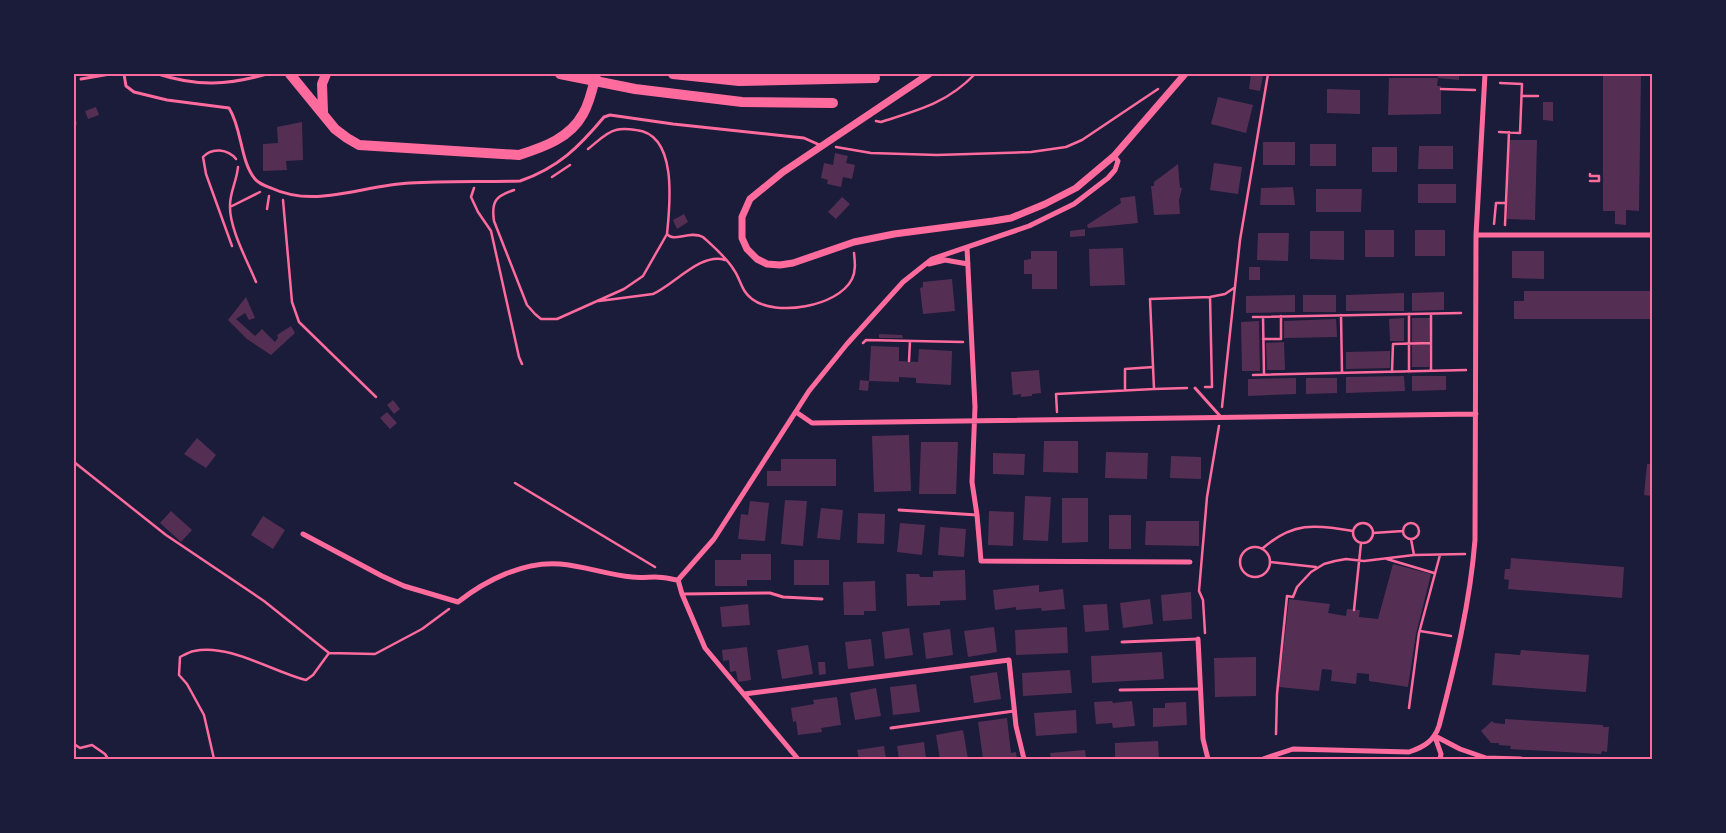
<svg xmlns="http://www.w3.org/2000/svg" width="1726" height="833" viewBox="0 0 1726 833" font-family="'Space Grotesk',sans-serif">
  <rect width="100%" height="100%" fill="#1b1b3a"/>
  <path fill="#542f53" d="M1251,74l12,1 -3,16 -11,-2z
    M1438,74h21v6l-21,-2z
    M1603,74h38l-2,137 -13,-1v15l-11,-1v-13h-12z
    M1389,78h49l-1,8h4v28l-53,1z
    M1327,89l33,1v24l-33,-1z
    M1218,97l35,8 -7,28 -35,-9z
    M1543,102h10v19l-10,-1z
    M96,107l3,8 -11,4 -3,-8z
    M302,122l1,38 -17,1 1,9 -24,1v-27l15,-1 -1,-16z
    M1509,140h28l-2,80 -28,-1z
    M1263,142h32v23h-32z
    M1310,144h26v22h-26z
    M1419,146h34v23h-35z
    M1372,147h25v25h-25z
    M835,153l13,3 -2,7 9,2 -3,14 -9,-2 -2,10 -14,-3 1,-4 -7,-2 3,-15 9,2z
    M1214,163l28,4 -4,27 -28,-4z
    M1178,164l2,24h2l-3,12 1,14 -26,1 -3,-29h3v-4z
    M1418,184h38v19h-38z
    M1293,187l2,18h-35l1,-17z
    M1316,189h46l-1,23h-45z
    M1135,196l3,27 -50,5 -1,-3 34,-22 -1,-5z
    M842,197l8,7 -14,15 -8,-7z
    M684,214l4,8 -11,7 -4,-9z
    M1085,229v7l-15,1v-6z
    M1365,230h29v27h-29z
    M1415,230h30v26h-30z
    M1310,231h34v29l-34,-1z
    M1258,233h31l-1,28 -31,-1z
    M1123,248l2,37 -35,1 -1,-37z
    M1031,251h26v38h-25v-15h-8v-14l7,-1z
    M1512,251h32v28l-32,-1z
    M1249,267h11v13h-11z
    M952,279l3,32 -32,3 -3,-26 3,-1v-5z
    M1524,291h128l-1,28h-137v-18h10z
    M1444,292v18l-32,1v-18z
    M1404,293v18h-58v-16z
    M1295,295v17l-49,1v-17z
    M1303,295h33v17h-33z
    M246,297l9,21 -6,2 -4,-7 -9,6 19,17 7,-7 13,13 3,-4 -1,-3 14,-9 4,7 -24,22 -24,-16 -19,-19z
    M1404,318v23h-14l-1,-22z
    M1412,318h18l-1,49h-17z
    M1336,319l1,18 -53,1v-17z
    M1259,321l1,50h-18l-1,-49z
    M879,334l23,1 1,3h-24z
    M1284,342l1,28h-18l-1,-27z
    M871,346l28,1v14l19,1 1,-13 33,2 -1,34 -35,-2v-5l-17,-1v5l-30,-1z
    M1390,351v17l-44,1v-17z
    M1039,370l2,23 -9,1v2l-11,1v-3l-8,1 -2,-23z
    M1404,376l1,15 -59,2v-16z
    M1412,376h34v14l-34,1z
    M1296,378v16l-48,2v-17z
    M1306,378h31v15l-31,1z
    M860,380l9,1 -1,10 -9,-1z
    M393,400l7,9 -6,5 -7,-9z
    M387,412l10,11 -7,6 -10,-11z
    M909,435l2,56 -37,1 -2,-56z
    M197,438l19,17 -10,13 -22,-14z
    M1044,441h34v32l-35,-1z
    M921,442h37l-2,52h-37z
    M1106,452l42,1 -1,26 -42,-1z
    M993,453l32,1 -1,21 -31,-1z
    M1171,456l30,1v22l-31,-1z
    M781,459h55v27h-69v-15h14z
    M1647,464h5v32l-8,-1z
    M1025,496l26,1 -3,44 -25,-1z
    M1062,498h26v44l-26,1z
    M785,500l22,1 -4,45 -22,-2z
    M750,501l19,2 -4,38 -27,-2 3,-25 7,1z
    M821,508l22,2 -3,30 -23,-2z
    M171,511l21,19 -11,12 -21,-19z
    M989,511l25,1 -1,34 -25,-1z
    M858,513l27,1 -1,30 -27,-1z
    M1109,515h22v34h-22z
    M263,516l22,14 -12,19 -22,-14z
    M1146,521h53v25l-54,-1z
    M900,523l25,2 -3,30 -25,-3z
    M940,527l26,2 -2,28 -26,-2z
    M741,554h30v26h-24v6h-32v-26h26z
    M1511,558l113,9 -2,31 -114,-9 1,-9 -5,-1 1,-10h5z
    M794,560h35v25h-35z
    M1393,564l38,10 -15,60 -8,53 -39,-6v-7l-12,-1 -1,11 -25,-3 1,-11 -10,-1 -3,22 -40,-4 10,-88 41,5 -2,9 18,3 1,-7 13,1 -1,7 19,2z
    M965,570l1,30 -26,1v4l-33,1 -1,-32h13l1,3h13v-6z
    M875,581l1,30h-12v4h-20l-1,-33z
    M1039,585v7l24,-3 2,20 -23,2 -1,-3 -25,2v-3l-21,3 -2,-20z
    M1191,592l1,27 -29,2 -2,-26z
    M1150,599l3,25 -30,4 -3,-25z
    M748,604l2,21 -28,2 -2,-20z
    M1107,604l2,26 -24,2 -2,-27z
    M994,627l3,25 -29,5 -4,-26z
    M1067,627l1,26 -52,2 -1,-25z
    M909,628l4,27 -28,4 -3,-27z
    M950,629l3,26 -27,4 -3,-26z
    M871,639l3,27 -26,3 -3,-27z
    M808,645l5,29 -31,5 -5,-29z
    M747,647l4,33 -13,2 -2,-11 -6,1 -1,-12 -6,1 -1,-11z
    M1521,650l68,5 -3,37 -94,-7 3,-32 25,2z
    M1162,652l2,27 -72,4 -1,-27z
    M1256,657v39l-41,1 -1,-39z
    M818,662h7l1,12 -7,1z
    M1070,670l2,23 -49,3 -1,-23z
    M997,672l4,27 -27,4 -4,-27z
    M916,684l4,28 -27,3 -3,-28z
    M876,688l5,28 -26,4 -5,-27z
    M837,697l4,28 -20,3 1,4 -24,3 -2,-14 -3,1 -2,-14 23,-4 -1,-4z
    M1112,701l1,2 19,-2 3,25 -22,2 -1,-5 -16,1 -2,-22z
    M1186,702l1,23 -34,2v-19h12v-5z
    M1076,710l1,23 -41,3 -2,-23z
    M1007,718l4,35 5,-1 1,7h-34l-5,-37z
    M1505,719l98,6v2h6l-2,25 -5,-1 -1,3 -91,-5 1,-3 -12,-1v-2h-8l-10,-12 11,-10 2,2 11,1z
    M963,730l5,29h-28l-4,-24z
    M1158,741l1,18h-44v-16z
    M924,742l2,17h-27l-2,-13z
    M884,746l2,13h-27l-2,-9z
    M1085,750l1,9h-35l-1,-6z"/>
  <g fill="none" stroke-linecap="round" stroke-linejoin="round">
    <path stroke="#ff6b9d" stroke-width="2.5" d="M1441,89l34,1
      M1522,96h16
      M74,107l1,17 -1,1
      M876,121l5,1c38,-12 66,-19 94,-48
      M1499,132l21,1 2,-49 -22,-1
      M836,147l35,6 66,2 94,-3 35,-5 16,-7 76,-51
      M588,149c8,-6 18,-17 28,-19 6,-2 14,-1 20,0 42,4 34,75 31,104 7,9 22,-4 36,3 11,10 24,21 31,33 7,10 7,21 18,29 23,18 86,8 100,-20 4,-8 3,-17 2,-26
      M238,167c-1,13 -8,25 -8,38 -1,23 17,55 26,77
      M552,177l18,-12
      M1590,181h9v-5h-9v-2
      M474,188l-3,9 7,15 13,19 28,126 3,7
      M514,190c-18,6 -23,11 -20,31l33,84 8,9 6,5h16l67,-30 19,-13 24,-42
      M283,200l9,102 7,20 77,75
      M230,207l30,-15
      M267,209l2,-13
      M1494,224l2,-21h9
      M1505,225l4,-93
      M232,246l-26,-72 -3,-17c9,-10 25,-8 33,2
      M599,301l54,-7c21,-9 48,-42 72,-34
      M1341,315l1,58
      M1253,317l208,-4
      M1263,317l1,57
      M1263,339h18v-23
      M863,343l3,-3 97,2
      M909,361l1,-20
      M1431,371v-57
      M1392,372l1,-28 38,-1
      M1409,372v-58
      M1253,375l213,-5
      M1205,387h7l-2,-90
      M1187,388l-33,1 -4,-90 60,-2 15,-3 9,-6
      M1125,390v-21l28,-2
      M1222,407l18,-167 28,-166
      M1057,412l-1,-18 98,-5
      M74,462l92,73 98,66 65,52 46,1 47,-25 27,-20
      M515,483l140,84
      M1403 531a8 8 0 1 1 16 0a8 8 0 1 1-16 0Z
      M1353 533a10 10 0 1 1 20 0a10 10 0 1 1-20 0Z
      M1373,533l30,-2
      M1411,539l3,16
      M1240 562a15 15 0 1 1 30 0a15 15 0 1 1-30 0Z
      M1262,549c30,-27 53,-25 91,-18
      M1387,559l47,14
      M1270,562l46,5
      M1354,610l7,-67
      M1420,631l31,5
      M1205,633l-2,-33 -4,-9 8,-94 12,-71
      M1409,708l10,-75 21,-78
      M1276,734l1,-40 10,-98 6,1 4,-10 14,-15 13,-8 11,-3 11,-2 18,2 50,-6 51,-1
      M74,744l6,4 12,-3 13,9 3,5
      M214,759l-10,-44 -17,-31 -8,-9 1,-18c4,-2 9,-5 14,-6 35,-8 79,21 112,29l7,-5 16,-22"/>
    <path stroke="#ff6b9d" stroke-width="3" d="M124,74l2,12 8,6 33,8 62,8c13,20 11,53 26,71 4,5 11,7 16,9 45,21 92,-3 139,-5 36,-2 73,-1 110,-2 38,-13 59,-34 84,-64l6,-2 63,9 131,14 18,8
      M158,74c40,13 70,11 109,0
      M81,79l29,-5
      M1195,388l26,29
      M899,510l78,5
      M682,594l88,-1 13,4 39,2
      M1122,642l76,-3
      M1120,690l80,-1
      M891,728l123,-17"/>
    <path stroke="#ff6b9d" stroke-width="5" d="M1476,235h176
      M967,248l8,159 -3,75 5,33 4,46 209,1
      M929,264l16,-4 23,4
      M796,412l16,11 664,-9
      M303,534l79,42 22,10 54,16c28,-22 66,-41 102,-38 25,2 48,11 72,13 8,1 16,0 23,0 8,0 16,2 23,3
      M678,580l36,-41 95,-148 38,-47 56,-62 29,-23 97,-33 45,-22 34,-26 7,-8 3,-9 -4,-5
      M678,580l4,14 23,54 93,111
      M1198,639l5,100 5,20
      M744,694l265,-34 7,66 8,33
      M1435,736l25,13 26,9 35,1
      M1435,737l6,17 -1,5
      M1263,759l30,-10 116,3c15,-5 25,-11 30,-26 16,-61 31,-123 36,-186l1,-305 9,-161"/>
    <path stroke="#ff6b9d" stroke-width="7" d="M929,74l-146,98 -33,27 -8,18v21l5,11 10,10 10,5 13,1 13,-2 61,-21 40,-8 99,-13 18,-3 34,-14 31,-16 38,-32 71,-82"/>
    <path stroke="#ff6b9d" stroke-width="10" d="M290,74l45,55 12,9 12,7 160,10c25,-8 51,-17 64,-41 7,-12 10,-27 13,-40
      M560,74l75,15 107,13 91,1
      M673,74l66,7 136,-3
      M323,112l-1,-28 4,-10"/>
  </g>
  <rect width="1726" height="833" fill="none" stroke="#1b1b3a" stroke-width="150"/>
  <rect x="75" y="75" width="1576" height="683" fill="none" stroke="#ff6b9d" stroke-width="2"/>
</svg>
